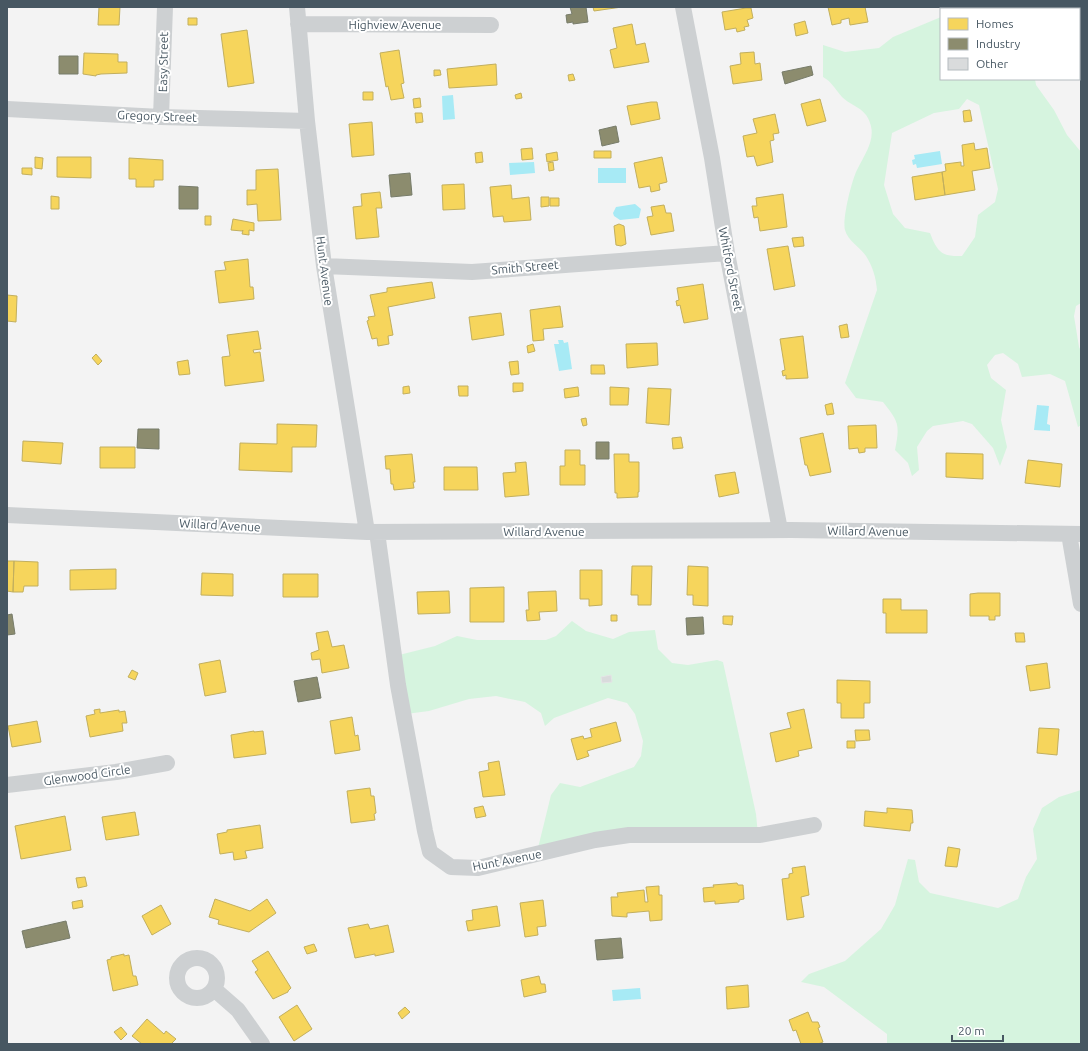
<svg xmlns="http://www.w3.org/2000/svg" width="1088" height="1051" viewBox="0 0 1088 1051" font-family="Ubuntu,sans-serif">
  <rect width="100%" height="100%" fill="#f3f3f3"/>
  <path fill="#d6f4df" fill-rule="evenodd" d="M973,7h55v2h-61z
    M941,17v62h94l1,6 18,25 13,25 14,17v151l-5,3 -2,10 5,31 2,4v74l-3,2 -13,-46 -15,-7 -28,3 -4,-13 -15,-11 -8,2 -8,10 4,13 15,12 -5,30 6,27 -7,19 -7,-18 -21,-24 -9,-3 -30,5 -6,5 -10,16 2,23 -7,6 -4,-13 -13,-13c5,-25 4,-28 -12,-48l-27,-4 -11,-15 32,-93c-1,-12 -4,-23 -11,-34 -6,-9 -18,-15 -21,-26 -3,-10 7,-52 13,-62 7,-14 18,-29 12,-45 -4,-15 -19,-17 -28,-26 -7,-8 -10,-15 -19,-20v-32l22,7 34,-4 14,-11zM967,99l12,6 19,84 -3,13 -17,13 -3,22 -13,19c-21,1 -25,-5 -32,-23l-25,-5 -12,-14 -9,-29 8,-52 42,-20 25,-4z
    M572,621l14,10 27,8 16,-7 26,-2 3,19 14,14 16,2 29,-5 6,2 33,152 2,21 -220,13 13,-53 9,-12 20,4 54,-20 7,-11 2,-15 -8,-27 -8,-11 -19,-5 -54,20 -9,8 -4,-13 -16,-11 -29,-6 -27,3 -40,12 -23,3 -7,-59 36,-9 22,-10 20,4h69l10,-4z
    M1081,790v254h-194v-10l-63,-47 -23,-5 8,-8 36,-13 36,-32 14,-24 13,-46 7,1 4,22 11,11 68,15 20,-9 8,-22 11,-18 -4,-30 9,-21 17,-11z"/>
  <path fill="#a7eaf5" d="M453,95l2,24 -12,1 -1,-24z
    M940,151l2,13 -25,4 -1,-4 -3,1 -1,-5 3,-1 -1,-4z
    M534,162l1,11 -25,2 -1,-12z
    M598,168h28v15h-28z
    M635,204l6,5 -2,9 -19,2 -6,-4 -1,-3 3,-6z
    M558,340h5l1,3 4,-1 4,27 -13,2 -5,-27h5z
    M1037,405l12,1 -2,18 3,1v6l-16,-1z
    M640,988l1,11 -28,2 -1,-11z"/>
  <path fill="#f6d55c" stroke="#c2af5e" d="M99,7h21l-1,18h-21z
    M593,7h29l-28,4z
    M828,7h37l3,15 -18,3 -1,-7 -8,2v3l-9,2z
    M746,8h5l2,10 -6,2 2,6 -5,1 1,3 -8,2 -1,-4 -11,2 -3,-18z
    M188,18h9v7h-9z
    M805,21l3,12 -12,3 -2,-12z
    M632,24l4,21 9,-2 4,19 -35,6 -4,-18 7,-2 -4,-20z
    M247,30l7,53 -26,4 -7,-53z
    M399,50l5,33 -3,1 3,14 -13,2 -3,-14 -2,1 -6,-34z
    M754,52l1,12 5,-1 2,17 -29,4 -3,-18 11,-2 -1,-11z
    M84,53l34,1v8h9v11l-26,1 -5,1v1l-13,-2z
    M496,64l1,21 -48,3 -2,-19z
    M434,70h6l1,5 -7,1z
    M573,74l2,6 -6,1 -1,-6z
    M363,92h10v8h-10z
    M521,93l1,5 -6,1 -1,-4z
    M420,98l1,9 -7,1 -1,-9z
    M820,99l6,22 -19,5 -6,-22z
    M651,102h6l3,17 -29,6 -4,-19z
    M970,110l2,11 -8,1 -1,-11z
    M415,113h7l1,9 -7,1z
    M775,114l4,19 -6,1 1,6 -4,1 3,21 -16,4 -3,-10 -7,1 -4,-21 14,-3 -4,-14z
    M372,122l2,33 -22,2 -3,-33z
    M974,143l1,7 12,-2 3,20 -18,3 3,19 -30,5 -3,-23 4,-1 -1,-7 16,-2v4h3l-2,-21z
    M532,148l1,11 -11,1 -1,-11z
    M594,151h17v7h-17z
    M482,152l1,10 -7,1 -1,-10z
    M557,152l1,8 -11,2 -1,-8z
    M35,157l8,1 -1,11 -7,-1z
    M57,157h34v21l-34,-1z
    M662,157l5,25 -8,2 1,6 -9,2 -1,-6 -11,2 -5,-25z
    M129,158l34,2v20h-9v7h-18v-8h-7z
    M553,162l1,8 -5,1 -1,-8z
    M22,168h10v7l-10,-1z
    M278,169l3,51 -23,1 -1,-17 -10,1v-15h9v-20z
    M942,172l3,23 -30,5 -3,-23z
    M464,184l1,25 -22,1 -1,-25z
    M511,185l1,14 17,-2 2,23 -27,2 -1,-6 -10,1 -3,-30z
    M380,192l2,16h-6l3,29 -23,2 -3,-32 9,-1 -1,-12z
    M783,194l4,33 -27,4 -2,-14 -4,1 -2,-12h5l-1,-8z
    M51,196l8,1v12h-8z
    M541,197h8v9l-8,1z
    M550,198h9v8h-9z
    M664,205l2,8h5l3,18 -23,4 -4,-18 6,-1 -2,-9z
    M205,216h6v9h-6z
    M233,219l21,4v8l-5,-1v5l-7,-1 1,-4 -1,1 -11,-1z
    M619,224l5,2 2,18 -5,2 -5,-1 -2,-19z
    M803,237l1,9 -10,1 -2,-9z
    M788,246l7,40 -21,4 -7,-41z
    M248,259l2,28h3l1,12 -35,4 -4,-32 11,-1 -2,-8z
    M432,282l3,16 -47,9 5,28 -5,1 1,8 -11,2 -1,-8 -5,1 -5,-18 2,-1 -1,-3 7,-1 -5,-21 17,-3v-4z
    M703,284l5,35 -24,4 -4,-18 -3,1 -1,-5 3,-1 -2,-12z
    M7,295l10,1 -1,26 -9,-1z
    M560,306l3,21 -20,2 1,11 -11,1 -3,-31z
    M501,313l3,22 -32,5 -3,-23z
    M847,324l2,13 -8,1 -2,-12z
    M258,331l3,18 -8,1 1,3 6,-1 4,29 -39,5 -3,-29 8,-1 -3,-21z
    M803,336l5,42 -22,1v-4l-3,1 -1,-5 3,-1 -5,-31z
    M657,343l1,22 -31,3 -1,-24z
    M533,344l2,7 -7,2 -1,-7z
    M96,354l6,7 -4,4 -6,-7z
    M188,360l2,14 -11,1 -2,-13z
    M518,361l1,13 -8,1 -2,-13z
    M591,365h13l1,9h-14z
    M513,383h10v8l-10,1z
    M409,386l1,7 -7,1v-7z
    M458,386h10v10h-9z
    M578,387l1,9 -14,2 -1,-9z
    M610,387l19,1 -1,17h-18z
    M648,388l23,1 -2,36 -23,-2z
    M832,403l2,11 -7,1 -2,-10z
    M586,418l1,7 -4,1 -2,-7z
    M277,424l40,1 -1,22h-24v25l-53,-2 1,-27 37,1z
    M876,425l1,23h-12v4l-6,1 -1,-5 -9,1 -1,-23z
    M823,433l8,39 -21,4 -3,-11h-2l-5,-27z
    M681,437l2,11 -10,1 -1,-11z
    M23,441l40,2 -2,21 -39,-3z
    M100,447h35v21h-35z
    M565,450h15v15h5v20h-25v-19h5z
    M946,453l37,1v25l-37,-2z
    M412,454l3,28h-2l1,6 -20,2 -1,-6h-2l-1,-15h-4l-1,-13z
    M614,454h15v8h10v30h-1v5l-21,1v-5h-2z
    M1028,460l34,4 -2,23 -35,-4z
    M526,462l3,33 -24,2 -2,-24 13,-1 -1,-9z
    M444,467h33l1,23h-34z
    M735,472l4,21 -20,4 -4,-22z
    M7,561h7l-1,31 -6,-1z
    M14,561l24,1v24h-14l-1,6h-10z
    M632,566h20l-1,39h-13v-10h-7z
    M688,566l20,1v39l-15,-1v-10h-6z
    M116,569v20l-46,1v-20z
    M580,570h22v35l-13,1v-7h-9z
    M202,573l31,1v22l-32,-1z
    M283,574h35v23h-35z
    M504,587v35h-34v-34z
    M449,591l1,22 -32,1 -1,-22z
    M556,591l1,20 -18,1 1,8 -13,1 -1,-11h3l-1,-18z
    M978,593h22v23h-5v4h-6v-4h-19v-22z
    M883,599h18v11h26v23h-41v-20h-3z
    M611,615h6v6h-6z
    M723,616h10l-1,9 -9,-1z
    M328,631l4,16 12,-2 5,23 -27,5 -2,-14 -8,1 -1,-7 8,-3 -3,-17z
    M1015,633h9l1,9h-9z
    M220,660l6,32 -21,4 -6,-32z
    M1047,663l3,25 -20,3 -4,-25z
    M132,670l6,3 -3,7 -7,-3z
    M837,680l33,1v22h-6v15h-23v-15h-4z
    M100,709v4l19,-3v2l6,-1 2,12h-5l1,8 -33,6 -4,-21 9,-2 -1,-4z
    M804,709l8,39 -14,3 1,5 -23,6 -6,-29 21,-5 -4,-15z
    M352,717l3,19 3,-1 2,15 -25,4 -5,-33z
    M37,721l4,21 -29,5 -4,-21z
    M616,722l5,19 -34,10 2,5 -12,4 -6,-21 12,-3 1,3 8,-2 -2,-8z
    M1039,728l20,1 -2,26 -20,-2z
    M855,730h14l1,10 -14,1z
    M254,731v1l9,-1 3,23 -32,4 -3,-23z
    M847,741h8v7h-8z
    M499,761l6,34 -22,2 -4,-25 10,-2 -1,-7z
    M370,788l1,8h3l2,17 -2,1 1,6 -24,3 -4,-32z
    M483,806l3,10 -10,2 -2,-10z
    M887,808l25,2 1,13h-2l-1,8 -46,-5 1,-15 22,2z
    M135,812l4,23 -33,5 -4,-23z
    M65,816l6,34 -50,9 -6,-33z
    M260,825l3,23 -18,3 2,7 -13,2 -1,-8 -13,2 -3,-20 10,-2v-2z
    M948,847l12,2 -3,18 -12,-1z
    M805,866l4,29 -8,2 3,20 -17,3 -5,-41 7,-1v-4l4,-1 -1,-5z
    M85,877l2,9 -9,2 -2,-10z
    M737,883l1,2h5l1,14 -5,1v2l-24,2v-3l-11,1 -1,-14 11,-1 -1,-2z
    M659,886v9h3v25l-12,1 -1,-10 -22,2v4l-15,-1 -1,-19h7l-1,-4 27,-3 1,12h3l-2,-15z
    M215,899l35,12 17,-12 9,14 -27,19 -31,-8 1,-4 -10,-3z
    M82,900l1,7 -10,2 -1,-7z
    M543,900l3,26 -9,1 1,8 -13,2 -5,-34z
    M161,905l10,19 -19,11 -10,-19z
    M497,906l3,20 -32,5 -2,-10 7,-1 -1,-10z
    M368,924l2,5 18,-4 6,27 -19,4v-2l-20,4 -7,-30z
    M314,944l3,7 -10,3 -3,-7z
    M268,951l23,37 -3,3v1l-15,7 -18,-27 3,-2 -6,-9z
    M124,954v2l5,-1 4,21h3l2,9 -25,6 -6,-31 4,-1v-2z
    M539,976l2,8h4l1,8 -22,5 -3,-17z
    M748,985l1,22 -22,2 -1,-22z
    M297,1005l15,24 -18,12 -15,-24z
    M405,1007l5,5 -8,7 -4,-6z
    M808,1012l4,10h6l2,5 -2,1 5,14 -5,2h-17l-5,-14 -3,1 -4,-11z
    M147,1019l17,15 2,-3 10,8 -5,5h-29l-10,-8z
    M121,1027l6,7 -6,6 -7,-8z"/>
  <path fill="#8c8c6e" stroke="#777c6a" d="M570,7h16l2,15 -15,2v-2l-6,1 -1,-8 6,-1z
    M59,56h19v18h-19z
    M811,66l2,9 -28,9 -3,-12z
    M616,126l3,16 -17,4 -3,-16z
    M410,173l2,22 -21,2 -2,-22z
    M179,186l19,1v22h-19z
    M138,429h21v20l-22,-1z
    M596,442h13v17h-13z
    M12,614l3,20 -8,1v-20z
    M703,617l1,17 -17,1 -1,-17z
    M317,677l4,21 -23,4 -4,-21z
    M66,921l4,17 -44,10 -4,-17z
    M621,938l2,20 -26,2 -2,-20z"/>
  <path fill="#d9dbdc" stroke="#e4e5e6" d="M611,675l1,7 -10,1 -1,-6z"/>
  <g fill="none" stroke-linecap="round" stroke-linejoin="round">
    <path stroke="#cdd0d2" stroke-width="16" d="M297,7l10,114 17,145 43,266
      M683,7l29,151 15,95 53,277
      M298,24l193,1
      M7,109l154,8 146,4
      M161,117l4,-110
      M324,266l148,6 255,-19
      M7,515l360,17 424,-2 290,4
      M377,532l21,153 27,146 5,21 21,15 27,1 117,-28 34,-5h131l54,-10
      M1069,534l12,70
      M7,785l109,-13 51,-9
      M177 978a20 20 0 1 1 40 0a20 20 0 1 1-40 0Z
      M214,989l24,21 24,34"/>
  </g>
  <g text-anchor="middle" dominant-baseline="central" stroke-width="4" stroke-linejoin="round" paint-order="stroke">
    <g font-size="12" fill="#475762" stroke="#fff">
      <text x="395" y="24">Highview Avenue</text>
      <text transform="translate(163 62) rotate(-89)">Easy Street</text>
      <text transform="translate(157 116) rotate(2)">Gregory Street</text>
      <text transform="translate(525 267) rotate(-5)">Smith Street</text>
      <text transform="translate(731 269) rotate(79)">Whitford Street</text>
      <text transform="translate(325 271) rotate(83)">Hunt Avenue</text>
      <text transform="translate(220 525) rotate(3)">Willard Avenue</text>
      <text x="544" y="531">Willard Avenue</text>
      <text transform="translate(868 531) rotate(1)">Willard Avenue</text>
      <text transform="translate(87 775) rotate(-8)">Glenwood Circle</text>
      <text transform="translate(507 860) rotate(-11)">Hunt Avenue</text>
    </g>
  </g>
  <rect width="1088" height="1051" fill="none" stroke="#475762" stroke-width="16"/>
  <rect x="940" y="8" width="140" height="72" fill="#ffffff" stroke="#b5bcc0"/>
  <rect x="948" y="18" width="20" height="12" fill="#f6d55c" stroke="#b5bcc0"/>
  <text x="976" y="28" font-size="12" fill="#475762">Homes</text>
  <rect x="948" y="38" width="20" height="12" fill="#8c8c6e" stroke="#b5bcc0"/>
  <text x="976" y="48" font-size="12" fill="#475762">Industry</text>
  <rect x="948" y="58" width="20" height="12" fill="#d9dbdc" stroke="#b5bcc0"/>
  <text x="976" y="68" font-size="12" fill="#475762">Other</text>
  <path d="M952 1035v6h51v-6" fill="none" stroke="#475762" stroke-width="2"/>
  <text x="958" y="1035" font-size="12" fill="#475762" stroke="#ffffff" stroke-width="3" paint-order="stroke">20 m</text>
</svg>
